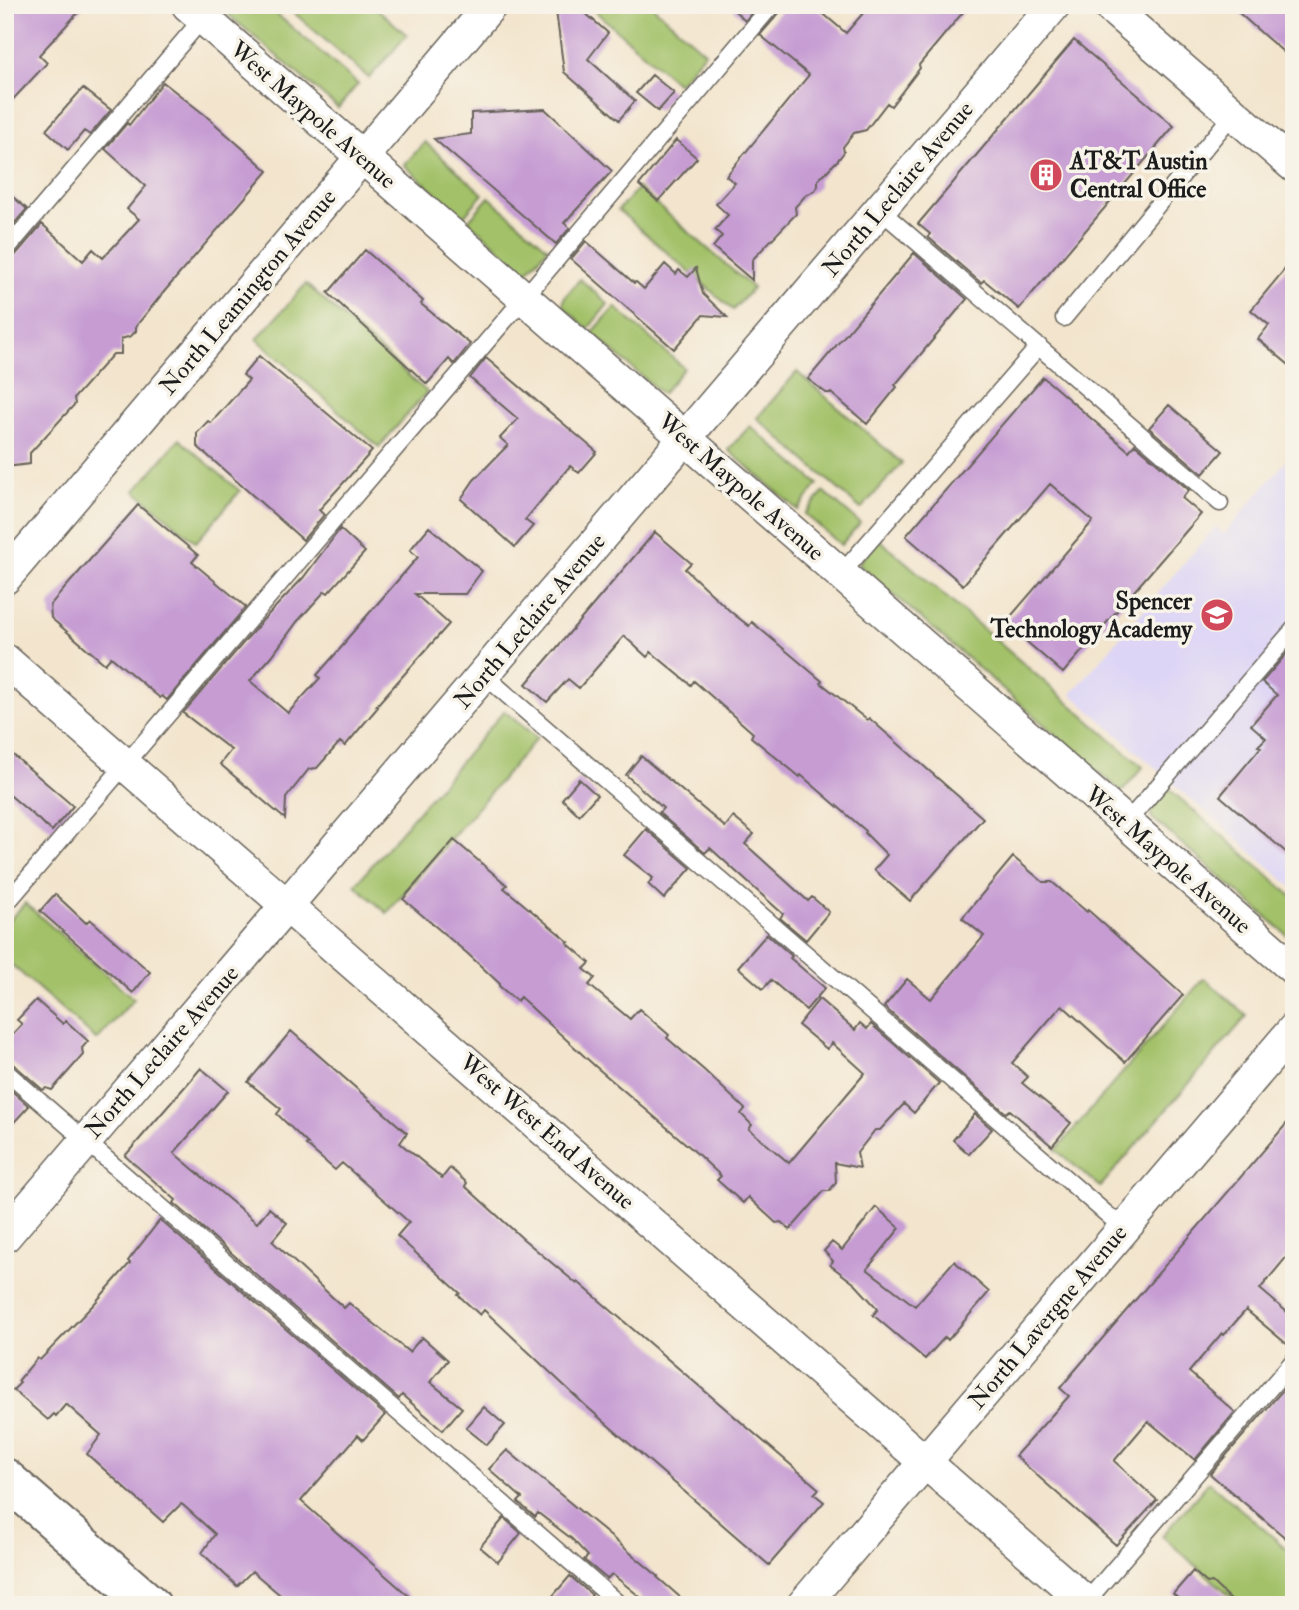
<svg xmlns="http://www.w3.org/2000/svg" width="1299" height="1610" viewBox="0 0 1299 1610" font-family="'IM FELL Double Pica',serif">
  <rect width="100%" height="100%" fill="#f7f3e8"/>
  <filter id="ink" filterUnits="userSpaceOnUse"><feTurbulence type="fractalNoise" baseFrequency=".0143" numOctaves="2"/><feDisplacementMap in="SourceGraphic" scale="14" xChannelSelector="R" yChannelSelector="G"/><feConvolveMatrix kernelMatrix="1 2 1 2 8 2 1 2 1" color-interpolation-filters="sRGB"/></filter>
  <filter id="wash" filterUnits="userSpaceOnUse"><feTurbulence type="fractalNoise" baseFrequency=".00686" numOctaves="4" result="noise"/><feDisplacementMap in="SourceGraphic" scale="28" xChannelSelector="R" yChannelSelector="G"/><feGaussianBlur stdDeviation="1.57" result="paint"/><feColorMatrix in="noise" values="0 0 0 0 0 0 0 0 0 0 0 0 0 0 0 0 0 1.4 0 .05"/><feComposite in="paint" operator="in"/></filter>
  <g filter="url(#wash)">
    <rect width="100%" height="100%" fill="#f3e5cd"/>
    <path fill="#ddd5f6" d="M1294,452v437l-223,-195 144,-167 9,7z"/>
    <path fill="#a2c168" stroke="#5f6e42" stroke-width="2" d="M227,5h39l92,79 -20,24 -115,-98z
      M285,5h88l34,30 -38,43z
      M588,5h63l54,47 -27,32z
      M425,142l58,52 -20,23 -59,-52z
      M638,188l115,100 -20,22 -115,-100z
      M489,197l59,51 -21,24 -59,-51z
      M580,279l28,25 -20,25 -25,-23 1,-8z
      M306,284l121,108 -48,55 -122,-108z
      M615,307l69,61 -22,26 -70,-61z
      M797,372l105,91 -41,46 -104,-91z
      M750,426l68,58 -20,26 -70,-60z
      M179,439l61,52 -44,51 -61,-51z
      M824,492l36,31 -19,22 -36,-31z
      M879,539l264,228 -21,25 -264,-228z
      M504,711l33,27 -150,175 -32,-28z
      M1169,789l125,109v43l-143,-124 1,-7z
      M25,903l109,96 -37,41 -92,-81v-34z
      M1204,978l43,38 -147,171 -44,-37z
      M1209,1482l85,73v50h-53l-79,-69z"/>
    <g id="blocks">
      <path fill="#c69cd3" d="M5,5h80l-46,50 8,8 -42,45z
        M572,5h4l32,28 -20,26 47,42 -16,19 -55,-48 -8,-61h11z
        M729,5h29l-13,16z
        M782,5h31l33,28 24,-28h99l-50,60 1,3 -29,38 -4,-3 -21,27 -12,3 -11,14 1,5 -6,8 -20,20v6l-4,5 -9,5 -10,11 1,7 -44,46v20l-39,-33 9,-11 -7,-6 13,-15 -12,-11 19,-21 -9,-7 83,-101 -49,-40 20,-23z
        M1230,5h64v56l-27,-23z
        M1074,40l100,86 -155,183 -35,-29 -3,3 -53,-46 2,-3 -12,-10z
        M652,75l22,18 -16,18 -22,-18z
        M163,82l42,33 63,56 -105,122 -27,33v5l-5,5 -10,3v15h-8l-39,44 1,6 -45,49v11l-25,3v-206l8,-3 29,-34 41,37 10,-12 10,9 36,-39 -12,-10 19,-23 -41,-37 22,-26 2,2z
        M83,88l28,22 -21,25 -6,-4 -16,19 -22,-20z
        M545,109l67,62 -48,52 6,5 -14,16 -122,-105 37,-5v-21z
        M676,140l21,18 -39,43 -19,-16z
        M5,190l22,19 -22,25z
        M586,241l48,42 2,-1 8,7 21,-25 11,10 3,-4 9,7 8,-9 7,26 24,23 -24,-2 -29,34 -103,-90z
        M365,250l58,51 -2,3 49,40 -16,20 -5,-5 -22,25 -99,-91z
        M914,253l53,46 -72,86 2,2 -30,37 -36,-31h-5l-18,-14z
        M1294,258v111l-36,-30 11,-14 -18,-15z
        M259,356l113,95 -53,59 5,5 -21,25 -106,-94v-13l11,-12 3,2 38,-43 -6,-5z
        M486,358l111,94 -18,21 -9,-7 -45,54 8,6 -18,21 -54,-48 13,-19 34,-35 -8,-7 18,-19 -48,-41z
        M1043,377l86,74 6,-7 54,46 -7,8 19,16 -138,159 -58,-50 88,-102 -43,-37 -87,101 -57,-49z
        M1169,405l54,46 -20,23 -54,-46z
        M138,505l60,50 -6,7 54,45 -79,93 -5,-4 -2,2 -49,-41 -6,7 -54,-46 -1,-13z
        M429,527l53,44 -17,23h-50l34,30 -73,82 2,1 -33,39 -5,-4 -23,26 -8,1 -23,29 -1,21 -65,-55 11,-14 -48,-37 79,-92 41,-43 37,-49 25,23 -37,41 -3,-2 -28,31 -25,34 -22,25 38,32 32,-35 -3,-3 29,-33 -1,-1 73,-84 -8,-7z
        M655,532l36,31 -6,6 46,43 18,14 3,-4 70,59 -1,2 46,37 2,-2 114,100 -73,83 -36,-31 13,-15 -22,-22 1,-2 -65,-56 -1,2 -49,-40 2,-4 -59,-52 -3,4 -40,-33 -4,5 -23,-21 -45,52 -11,-9 -21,23 -21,-18z
        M1294,645v214l-74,-63 41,-49 -3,-1 8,-8 -15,-13 26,-30 -15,-13z
        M5,748l68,58 -21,25 -47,-40z
        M641,756l84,71 8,-10 21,17 -9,10 63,57 4,-4 17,15 -23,28 -26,-22 3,-4 -73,-66 -5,5 -46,-40 4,-5 -37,-33z
        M579,779l18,16 -18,20 -17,-16z
        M646,829l45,39 -27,31 -16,-15 5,-6 -29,-23z
        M454,840l53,45 -3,3 65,54 -2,1 23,20 -6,6 11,9 -6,7 41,34 9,-10 30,26 -2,3 38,33 40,38 -4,5 11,11 -3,4 40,34 76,-90 -33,-30 -5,6 -29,-24 21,-26 36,31 5,-7 7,6 4,-5 68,59 -25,30 -10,-9 -24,26h-5l-18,23 3,15 -25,-5 1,20 -7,8h-5l-34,39 -9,-8 -5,1 -28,-26 -5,6 -26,-23 4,-4 -29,-27 -97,-83 -75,-69 -3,4 -18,-15 1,-2 -32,-30 -65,-55z
        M1013,857l30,25h9l35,30 1,-2 95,85 -58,67 -63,-57 -50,58 16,14 -6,6 49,40 -19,23 -42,-36 -4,3 -122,-106 23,-28 24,20 53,-63 -22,-18z
        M55,894l31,29 4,-4 60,53 -17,21 -93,-82z
        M767,934l25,22 -2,2 35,30 -19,22 -35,-30 -8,9 -25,-22z
        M36,1000l27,24 3,-3 22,20 -6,7 1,7 -31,35 -6,-2 -3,2 -31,-27 -7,-2v-19l17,-18 -5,-4z
        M291,1031l116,102 -7,10 42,35 8,-10 17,15 -2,3 57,52 55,46 1,-2 241,207 -5,5 10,8 -55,63 -183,-159 -102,-96 -4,5 -22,-20 2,-2 -63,-57 12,-14 -67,-59 -7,7 -29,-25 2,-1 -31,-30 4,-5 -33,-27z
        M201,1068l27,23 -54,62 83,70 12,-15 18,15 -15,18 72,67 5,-5 60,49 13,-15 26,23 -18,22 32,26 -19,22 -41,-35 -3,4 -225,-196 2,-3 -51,-44z
        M5,1085l24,21 -24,26z
        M975,1114l17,15 -23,25 -16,-14z
        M1294,1115v133l-34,41 34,29v32l-48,-40 -22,25 -2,-2 -33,39 46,40 -40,48 -47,-39 -34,40 43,39 -41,45 -101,-89 54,-60 -9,-8 17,-20z
        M876,1207l24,21 -33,41 48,37 39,-45 35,31 -41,48 -3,-3 -20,22 -52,-44 5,-6 -23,-25 -25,-19 3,-4 -9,-10 8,-9 10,8z
        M160,1220l225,195 -22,25 -5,-5 -57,66 118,104h-127l-40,-34 -15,15 -35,-33 13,-19 -32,-29 -2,-1 -18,18 -76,-68 14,-19 -35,-31 -10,12 -2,-2 -6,6 -35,-30 7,-7 -2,-2 19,-23 3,2 54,-56 36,-41 -2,-2z
        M1294,1377v168l-84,-71z
        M484,1407l21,18 -18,20 -21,-17z
        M507,1450l151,126 -1,1 32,28h-39l-38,-31 -5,5 -23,-19 4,-4 -16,-17 -34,-26 -3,4 -17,-15 4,-4 -33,-29z
        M504,1518l17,15 -23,29 -18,-15z
        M1193,1571l14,12 5,-1 24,23h-50l-13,-11z
        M570,1576l22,19 -9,10h-38z"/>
    </g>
  </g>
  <g filter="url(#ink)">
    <use href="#blocks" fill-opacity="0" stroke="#67625a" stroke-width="2"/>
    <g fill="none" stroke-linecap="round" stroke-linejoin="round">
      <defs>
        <path id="service" d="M880,210l340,293
          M5,251l209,-246
          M1064,318l169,-204
          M841,574l198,-228
          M484,675l640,554
          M1126,823l168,-194
          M5,905l519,-607 248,-293
          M5,1071l615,534
          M1086,1602l208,-242"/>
        <path id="minor" d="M188,5l1106,964
          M1108,5l186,161
          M5,578l486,-573
          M5,660l1084,945
          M5,1236l1049,-1231
          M803,1605l491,-576"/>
        <path id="tertiary" d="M5,1478l146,127"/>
      </defs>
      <use href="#service" stroke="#67625a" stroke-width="19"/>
      <use href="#minor" stroke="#67625a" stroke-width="35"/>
      <use href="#tertiary" stroke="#67625a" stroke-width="42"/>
      <use href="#service" stroke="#fff" stroke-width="16"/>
      <use href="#minor" stroke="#fff" stroke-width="32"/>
      <use href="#tertiary" stroke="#fff" stroke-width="38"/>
    </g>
  </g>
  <defs>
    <symbol id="building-disc" viewBox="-11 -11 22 22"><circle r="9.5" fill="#d1495b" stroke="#f7f3e8"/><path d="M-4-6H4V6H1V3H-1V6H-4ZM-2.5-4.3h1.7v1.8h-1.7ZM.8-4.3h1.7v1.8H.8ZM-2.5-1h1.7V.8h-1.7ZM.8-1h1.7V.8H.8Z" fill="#fff"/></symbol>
    <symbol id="school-disc" viewBox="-11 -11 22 22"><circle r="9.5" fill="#d1495b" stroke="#f7f3e8"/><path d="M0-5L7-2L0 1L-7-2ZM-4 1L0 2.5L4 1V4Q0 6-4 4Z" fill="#fff"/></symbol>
  </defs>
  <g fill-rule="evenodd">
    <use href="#building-disc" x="1027" y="156" width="38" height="38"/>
    <use href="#school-disc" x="1198" y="596" width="38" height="38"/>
  </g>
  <g text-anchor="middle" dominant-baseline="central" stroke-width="7" stroke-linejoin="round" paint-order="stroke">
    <g font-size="24" fill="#1c1c1c" stroke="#f7f3e8">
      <text transform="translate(313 115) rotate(41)">West Maypole Avenue</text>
      <text transform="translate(898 189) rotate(-50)">North Leclaire Avenue</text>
      <text transform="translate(248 292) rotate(-50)">North Leamington Avenue</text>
      <text transform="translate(741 487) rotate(41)">West Maypole Avenue</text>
      <text transform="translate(530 621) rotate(-50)">North Leclaire Avenue</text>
      <text transform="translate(1168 860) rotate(41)">West Maypole Avenue</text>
      <text transform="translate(162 1052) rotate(-49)">North Leclaire Avenue</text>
      <text transform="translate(547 1132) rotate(41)">West West End Avenue</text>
      <text transform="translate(1048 1317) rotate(-50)">North Lavergne Avenue</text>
    </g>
    <g font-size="24" font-weight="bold" fill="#1c1c1c" stroke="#f7f3e8" text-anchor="start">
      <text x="1070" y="161">AT&amp;T Austin<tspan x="1070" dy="28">Central Office</tspan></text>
      <text x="1192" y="601" text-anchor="end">Spencer<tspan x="1192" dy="28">Technology Academy</tspan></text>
    </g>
  </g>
  <rect width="1299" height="1610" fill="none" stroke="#f7f3e8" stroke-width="28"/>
</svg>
